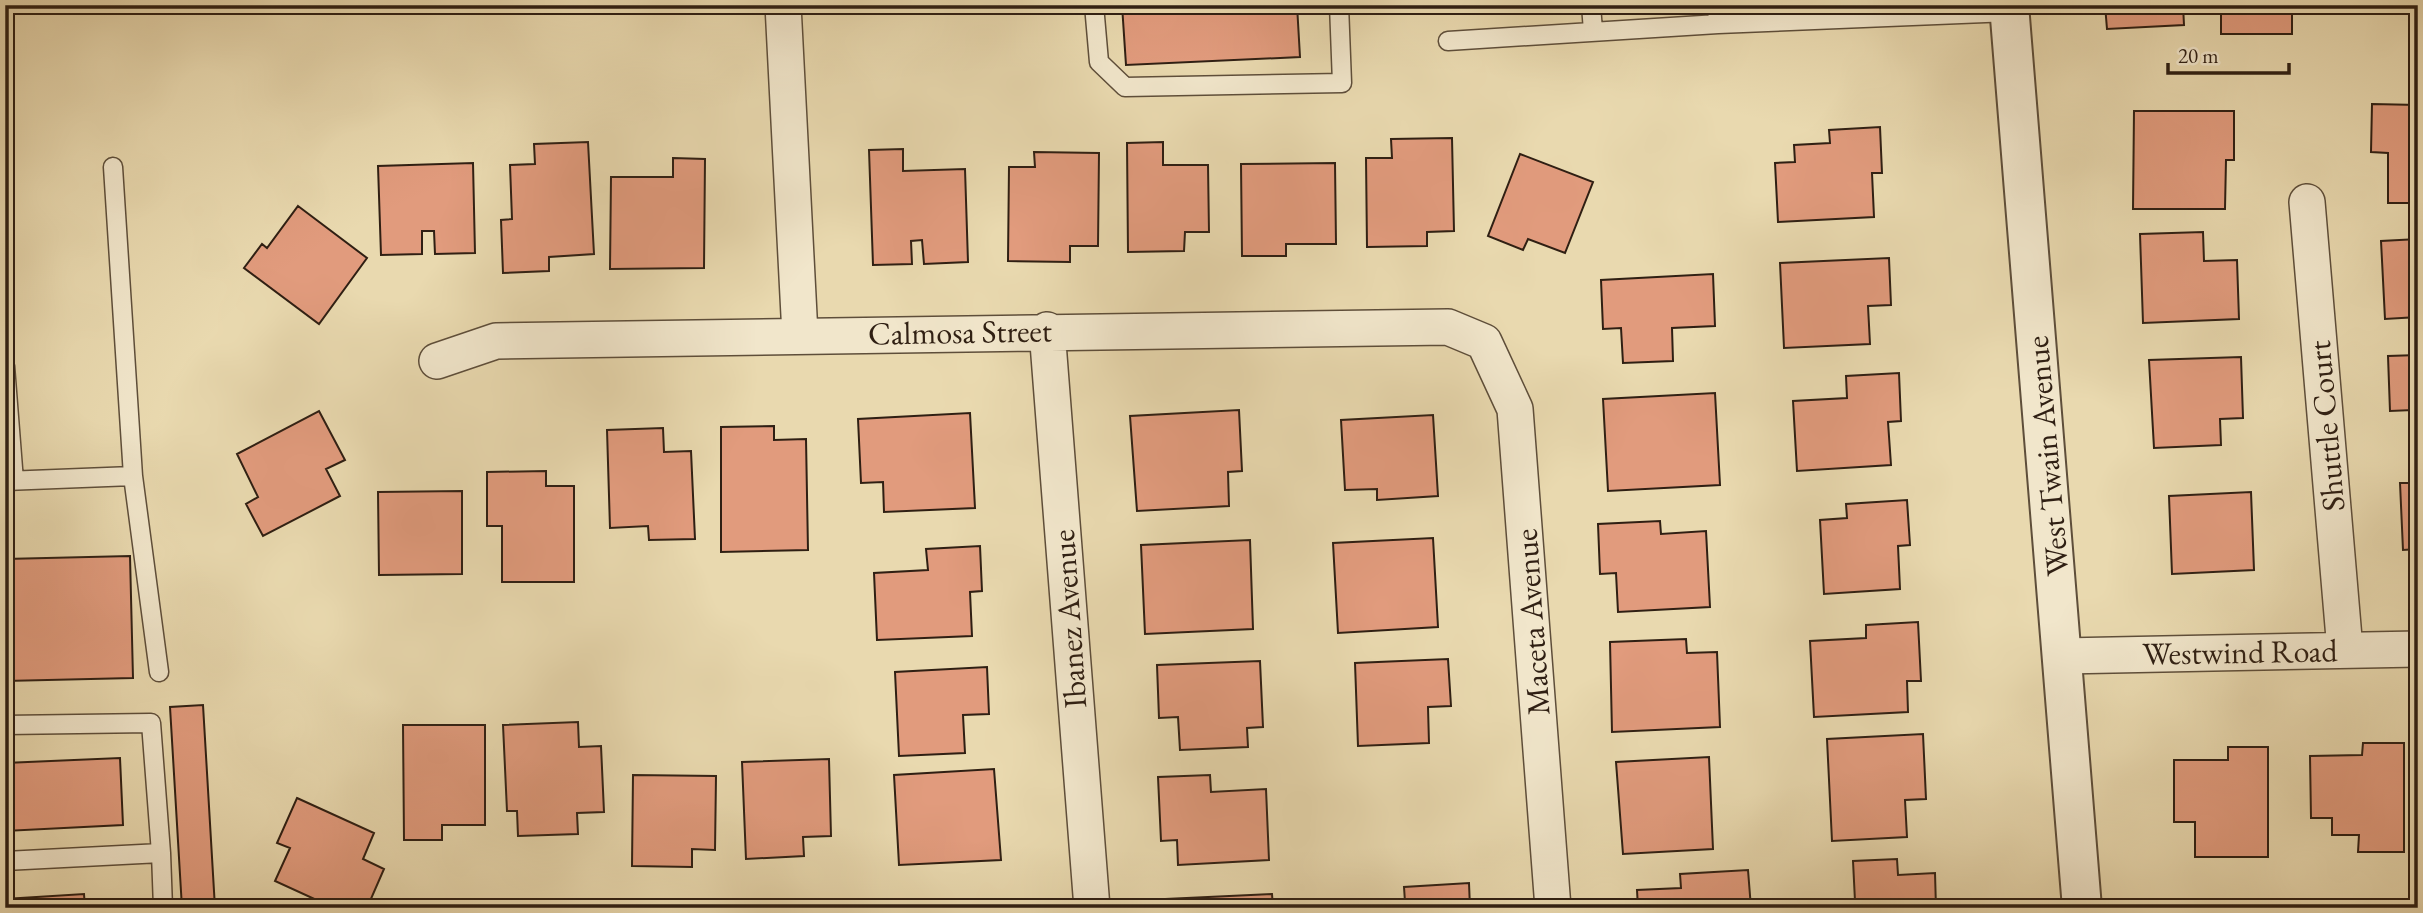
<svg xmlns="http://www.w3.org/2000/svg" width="2423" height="913" font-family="'EB Garamond',serif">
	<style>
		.building { fill: #e19b7d; stroke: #2f1f13; stroke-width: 2 }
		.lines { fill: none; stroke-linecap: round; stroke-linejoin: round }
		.service-casing { stroke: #5e4e3a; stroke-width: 21 }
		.minor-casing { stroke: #5e4e3a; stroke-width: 38 }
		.tertiary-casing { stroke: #5e4e3a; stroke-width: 42 }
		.service { stroke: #f1e6cb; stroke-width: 18 }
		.minor { stroke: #f1e6cb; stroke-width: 35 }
		.tertiary { stroke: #f1e6cb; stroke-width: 38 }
		.labels { text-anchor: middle; stroke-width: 5; stroke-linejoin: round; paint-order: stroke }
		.street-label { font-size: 32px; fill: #2f1f13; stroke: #f1e6cb }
	</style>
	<rect width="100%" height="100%" fill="#e9d9af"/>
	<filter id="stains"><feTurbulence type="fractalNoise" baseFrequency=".00286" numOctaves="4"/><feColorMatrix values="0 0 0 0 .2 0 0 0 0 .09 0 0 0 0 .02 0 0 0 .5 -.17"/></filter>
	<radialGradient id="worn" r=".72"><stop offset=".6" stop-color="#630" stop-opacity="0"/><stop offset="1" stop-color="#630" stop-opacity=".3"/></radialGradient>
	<path class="building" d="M1122 5H1297L1300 57 1126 65Z
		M2105 5H2183L2184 25 2107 29Z
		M2221 5H2315V12H2292V34H2221Z
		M2333 5H2418V14H2333Z
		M2372 104 2418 105V203H2388V153L2371 152Z
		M2134 111H2234V160H2226L2225 209H2133Z
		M1880 127 1882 173H1872L1874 217 1778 222 1775 163 1795 162 1794 145 1830 143 1829 130Z
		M1452 138 1454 231 1427 232V246L1367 247 1366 158H1392L1391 139Z
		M588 142 594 254 549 257V271L503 273 501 220 512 219 510 165 535 164 534 144Z
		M1163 142V165H1208L1209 232H1185L1184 251 1128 252 1127 143Z
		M903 149V171L965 169 968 262 924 264 922 240 911 241 912 264 873 265 869 150Z
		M1034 152 1099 153 1098 246H1070V262L1008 261 1009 167H1035Z
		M1520 154 1593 182 1565 253 1528 239 1523 250 1488 236Z
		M673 158 705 159 704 268 610 269 611 177H673Z
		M473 163 475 253 435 254 434 231H422V254L381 255 378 166Z
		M1335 163 1336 244H1286V256H1242L1241 164Z
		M298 206 367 258 319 324 244 268 262 244 267 248Z
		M2203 232 2204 261 2237 260 2239 319 2143 323 2140 234Z
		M2418 239V317L2385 319 2381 241Z
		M1889 258 1891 305 1868 306 1870 344 1784 348 1780 263Z
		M1713 274 1715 326 1672 328 1673 361 1623 363 1621 328 1603 329 1601 280Z
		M2418 355V446H2415L2413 410 2390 411 2388 356Z
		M2241 357 2243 418 2220 419 2221 445 2154 448 2149 360Z
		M1899 373 1901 421 1888 422 1891 465 1797 471 1793 401 1847 398 1846 376Z
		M1715 393 1720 485 1608 491 1603 399Z
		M1239 410 1242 471 1228 472 1229 506 1137 511 1130 416Z
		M319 411 345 460 326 469 340 496 263 536 246 504 258 497 237 454Z
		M970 413 975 508 884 512 883 482 861 483 858 419Z
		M1433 415 1438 496 1377 500V489L1345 490 1341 420Z
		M774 426V440L806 439 808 550 721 552V427Z
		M663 428 664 452 691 451 695 539 649 540 648 526 610 528 607 430Z
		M546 471V486H574V582H502V526H487V472Z
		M2400 483H2418V549L2403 550Z
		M462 491V574L379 575 378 492Z
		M2251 492 2254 570 2172 574 2169 496Z
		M1907 500 1910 545 1898 546 1900 589 1824 594 1820 520 1847 518 1846 504Z
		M1660 521 1661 534 1706 531 1710 607 1618 612 1616 573 1600 574 1598 524Z
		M1433 538 1438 627 1338 633 1333 543Z
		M1250 540 1253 629 1145 634 1141 545Z
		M980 546 982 591 970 592 972 636 877 640 874 573 928 570 926 549Z
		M130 556 133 678 5 681V559Z
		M1918 622 1921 681H1907L1908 712 1814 717 1810 641 1866 638V625Z
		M1686 639 1687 653 1717 652 1720 727 1612 732 1610 642Z
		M1448 659 1451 706 1428 707 1429 743 1358 746 1355 663Z
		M1260 661 1263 727 1247 728 1248 747 1180 750 1178 717 1159 718 1157 665Z
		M987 667 989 714 963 715 965 753 899 756 895 672Z
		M203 705 215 908H182L170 707Z
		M578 722 579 747 601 746 604 812 577 813 578 834 518 836 517 811H507L503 725Z
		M403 725H485V825H442V840H404Z
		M1923 734 1926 799 1905 800 1907 837 1832 841 1827 739Z
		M2363 743H2404V852H2358L2359 835H2332V818H2311L2310 756 2362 755Z
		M2228 747H2268V857H2195V822H2174V760H2228Z
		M1709 757 1713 849 1623 854 1616 762Z
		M120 758 123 825 5 831V763Z
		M829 759 831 836 803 837 804 856 746 859 742 762Z
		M994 769 1001 860 899 865 894 775Z
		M633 775 716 776 715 850 692 849V867L632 866Z
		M1210 775 1211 792 1266 789 1269 860 1178 865 1177 840 1161 841 1158 777Z
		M297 798 374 833 363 859 384 869 367 908H334L275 881 290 848 277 843Z
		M1897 859 1898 875 1935 873 1936 908H1831L1830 903 1855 901 1853 861Z
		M1748 870 1751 908H1638L1637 890 1681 888 1680 874Z
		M1469 883 1470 908H1378V903L1405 902 1404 887Z
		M84 894 85 908H5V899Z
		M1272 894 1273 908H1166V899Z"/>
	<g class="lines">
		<defs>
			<path id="service" d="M1094 5 1099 62 1125 87 1342 83 1339 5
				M1591 5 1593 31
				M1717 5 1718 24
				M1448 41 1718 24 2010 12
				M5 366 14 481
				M133 476 159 672
				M5 481 133 476 113 167
				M5 725 151 723 161 853
				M5 861 161 853 163 908"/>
			<path id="minor" d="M783 5 800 335
				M2307 202 2345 650
				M1047 330 1092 908
				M437 361 496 341 1448 327 1484 342 1515 409 1553 908
				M2063 656 2418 649"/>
			<path id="tertiary" d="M2009 5 2082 908"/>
		</defs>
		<use href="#service" class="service-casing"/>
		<use href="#minor" class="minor-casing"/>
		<use href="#tertiary" class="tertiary-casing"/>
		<use href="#service" class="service"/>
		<use href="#minor" class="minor"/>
		<use href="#tertiary" class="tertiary"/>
	</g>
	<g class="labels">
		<g class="street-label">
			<text transform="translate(960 332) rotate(-1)" y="11">Calmosa Street</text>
			<text transform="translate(2326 426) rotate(-95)" y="11">Shuttle Court</text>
			<text transform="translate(2047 456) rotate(-95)" y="11">West Twain Avenue</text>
			<text transform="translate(1069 619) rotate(-94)" y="11">Ibanez Avenue</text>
			<text transform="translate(1532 622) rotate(-94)" y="11">Maceta Avenue</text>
			<text transform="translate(2240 652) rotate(-1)" y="11">Westwind Road</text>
		</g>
	</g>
	<rect width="2423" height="913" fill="none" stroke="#e9d9af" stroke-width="28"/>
	<rect x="7" y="7" width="2409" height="899" fill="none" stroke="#2f1f13" stroke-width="3.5"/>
	<rect x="14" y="14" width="2395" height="885" fill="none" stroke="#2f1f13" stroke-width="2"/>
	<path d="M2168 63v10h121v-10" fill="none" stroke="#2f1f13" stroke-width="3.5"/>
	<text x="2178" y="63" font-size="21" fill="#2f1f13" stroke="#f1e6cb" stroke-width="5" paint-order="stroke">20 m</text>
	<rect width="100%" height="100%" filter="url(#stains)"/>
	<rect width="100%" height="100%" fill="url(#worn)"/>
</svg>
